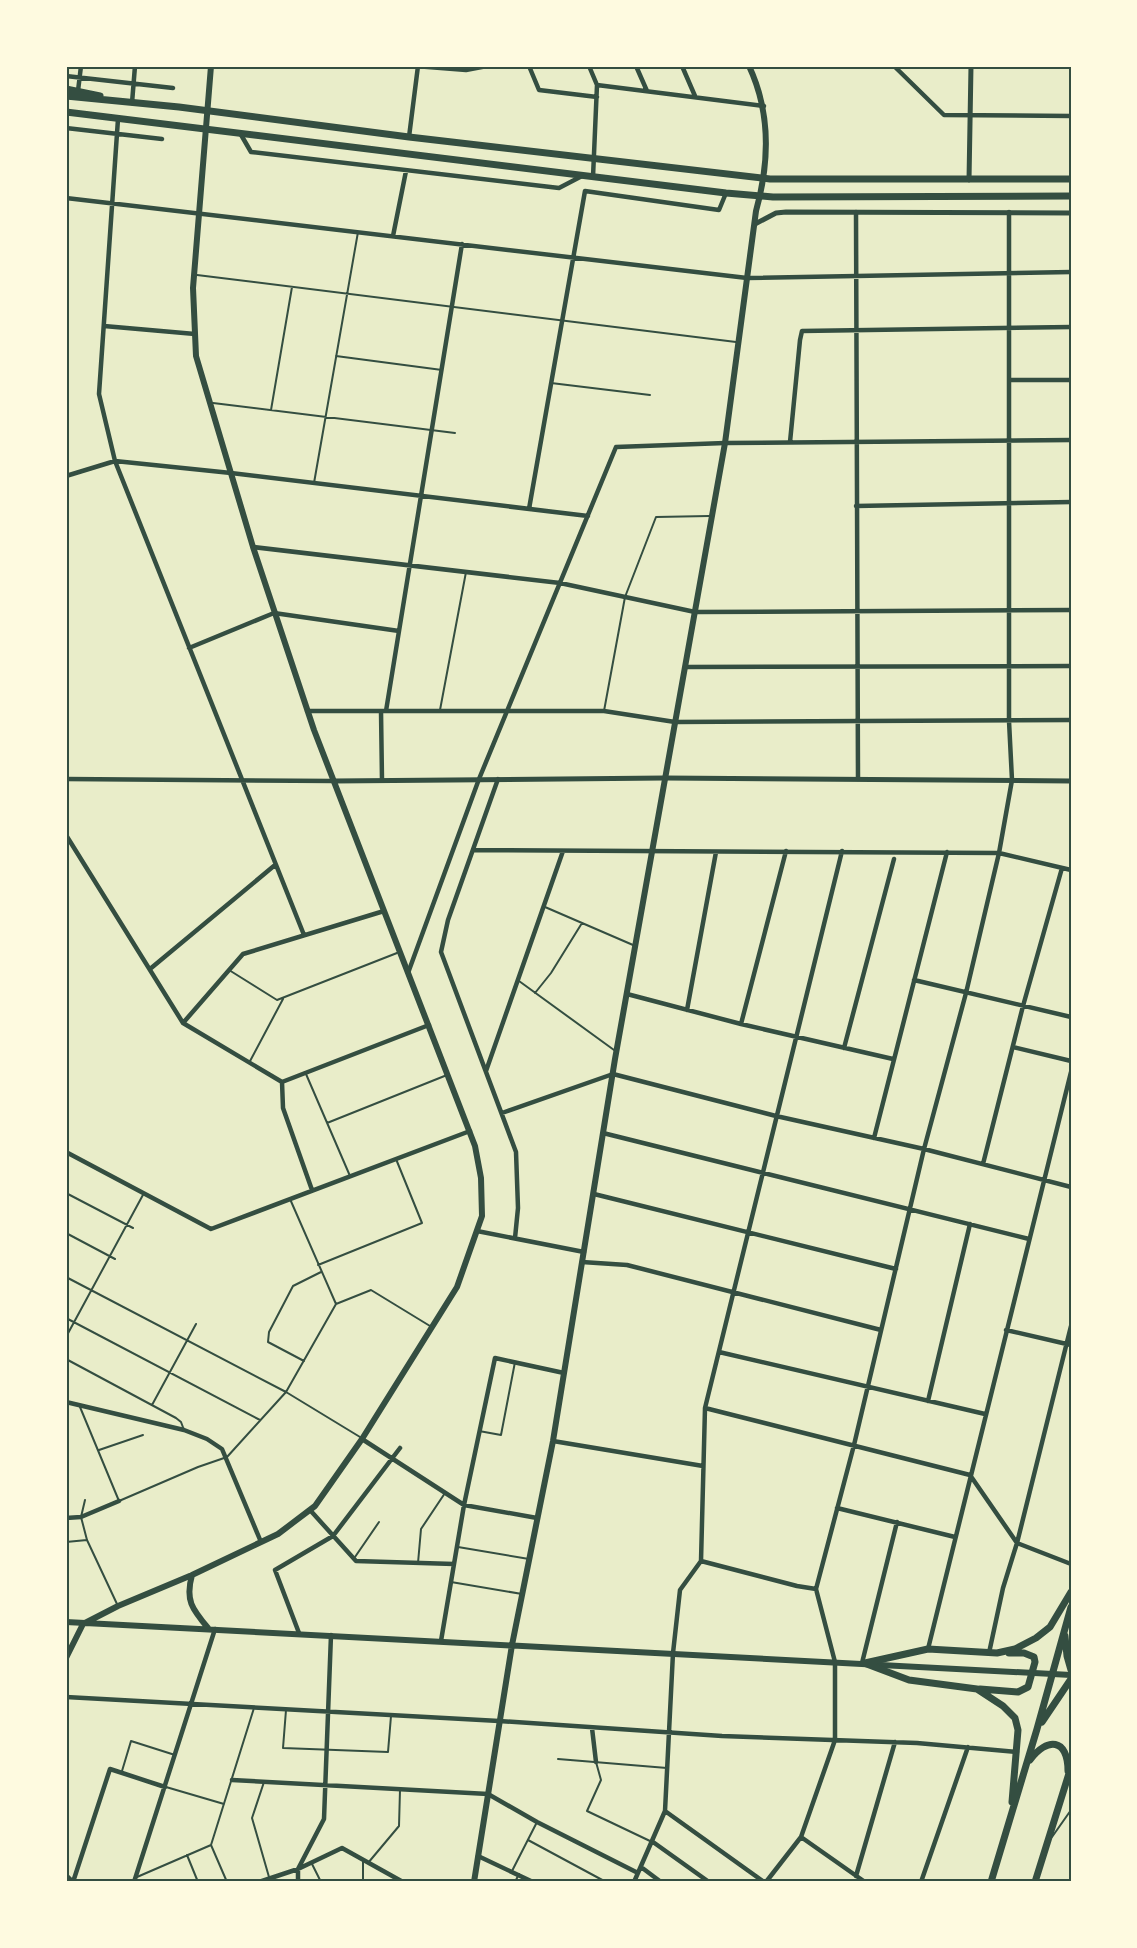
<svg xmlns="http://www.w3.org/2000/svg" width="1137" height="1948" font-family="'PT Sans',sans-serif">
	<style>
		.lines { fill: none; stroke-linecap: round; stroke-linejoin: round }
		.service { stroke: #344e41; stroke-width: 2 }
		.minor { stroke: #344e41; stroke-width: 4.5 }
		.tertiary { stroke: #344e41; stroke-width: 5 }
		.secondary { stroke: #344e41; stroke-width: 6 }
		.primary { stroke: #344e41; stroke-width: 7 }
		.neatline { fill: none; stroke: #344e41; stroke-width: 2 }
	</style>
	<rect width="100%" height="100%" fill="#e9edc9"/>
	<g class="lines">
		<path class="service" d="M197 275 736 342
			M336 356 442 370
			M551 383 650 395
			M213 403 455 433
			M271 410 292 287
			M314 483 358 232
			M440 710 466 572
			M604 711 625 597 656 517 709 516
			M545 907 633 945
			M229 970 277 1000 397 953
			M519 981 614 1050
			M535 993 551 973 582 923
			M249 1063 283 999
			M306 1074 350 1176
			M327 1123 447 1075
			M66 1193 133 1228
			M290 1199 336 1304
			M66 1233 115 1259
			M318 1265 422 1223 396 1159
			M66 1277 286 1392 360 1437
			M66 1318 260 1420
			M66 1337 144 1193
			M66 1359 176 1418 181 1422 184 1430
			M304 1361 268 1342 269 1332 293 1286 321 1272
			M152 1405 196 1324
			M80 1407 119 1501 198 1467 227 1457 286 1392 336 1304 371 1290 430 1326
			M479 1431 501 1435 515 1362
			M99 1450 143 1435
			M85 1500 81 1517 87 1540 117 1604
			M66 1542 87 1540
			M458 1547 529 1559
			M355 1557 379 1522
			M418 1563 421 1529 445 1493
			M451 1582 522 1594
			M286 1710 283 1748 388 1752 391 1716
			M558 1759 667 1768
			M596 1762 601 1780 587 1811 650 1841
			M122 1771 131 1741 175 1755
			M264 1782 252 1818 269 1877
			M166 1787 224 1804
			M1052 1837 1071 1810
			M528 1840 606 1882
			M187 1855 198 1882
			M363 1861V1882
			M368 1863 399 1826 400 1790
			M312 1864 321 1882
			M512 1871 537 1822
			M137 1877 211 1845
			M227 1882 211 1845 254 1708
			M515 1882 519 1874"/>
		<path class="minor" d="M415 66 466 70 487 66
			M529 66 539 90 597 97
			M589 66 597 85 593 177
			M636 66 647 91
			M682 66 695 96
			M894 66 944 115 1071 116
			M66 76 173 88
			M597 85 764 106
			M78 91 81 66
			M132 103 135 66
			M118 119 99 394 115 461 304 935
			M66 128 162 139
			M240 133 251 152 559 188 582 176
			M409 137 418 66
			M66 198 747 278 1071 272
			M856 212 858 779
			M393 236 406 171
			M104 326 195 334
			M1010 380H1071
			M790 442 800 340 802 331 1071 327
			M66 476 115 461 231 473 588 516
			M856 506 1071 502
			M529 509 585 191 719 210 726 193
			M253 547 560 583 695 612 1071 610
			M189 648 274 613 399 631
			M685 667 1071 666
			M307 711H604L675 722 1071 720
			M381 711 382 780
			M386 711 462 244
			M66 779 334 781
			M498 779 448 920 441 952 516 1152 518 1208 515 1238
			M66 835 183 1023 282 1082
			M474 850 999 853 1071 870
			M150 969 275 865
			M408 973 479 779 616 447 725 443 1071 440
			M914 980 1071 1017
			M627 994 741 1024 893 1059
			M687 1010 716 852
			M183 1023 243 954 384 911
			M741 1024 786 851
			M1013 1047 1071 1061
			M844 1048 894 859
			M486 1071 563 851
			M282 1082 429 1025
			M282 1082 283 1108 312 1190
			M502 1113 613 1074 776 1116 924 1149 1071 1187
			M603 1133 1029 1239
			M874 1138 947 852
			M66 1152 211 1229 470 1131
			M983 1164 1023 1006 1062 868
			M594 1194 896 1269
			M477 1231 584 1252
			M582 1262 627 1265 881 1330
			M1006 1330 1071 1345
			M719 1352 985 1414
			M928 1401 970 1224
			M66 1402 184 1430 207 1439 222 1449 261 1542
			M705 1408 970 1475 1017 1543 1071 1564
			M362 1439 464 1505 537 1518
			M553 1441 703 1466
			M837 1508 955 1537
			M310 1510 356 1561 454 1564
			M66 1518 81 1517 119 1501
			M701 1561 797 1586 816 1589
			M299 1633 275 1570 333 1536 400 1448
			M441 1641 464 1505 495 1358 564 1373
			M928 1649 1071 1072
			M989 1653 1003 1588 1017 1543 1071 1326
			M862 1663 897 1522
			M66 1697 499 1721 722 1736 917 1743 1017 1752
			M592 1728 596 1762
			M232 1780 488 1794 537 1822 638 1873
			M665 1811 764 1882
			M801 1837 865 1882
			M653 1842 709 1882
			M478 1856 533 1882
			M641 1867 661 1882
			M66 1875 73 1882
			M856 1876 895 1742
			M73 1882 110 1769 165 1787
			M134 1882 215 1629
			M259 1882 298 1869 342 1848 403 1882
			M298 1882V1869L324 1819 331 1635
			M634 1882 665 1811 673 1653 680 1590 701 1561 705 1408 842 851
			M766 1882 801 1837 835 1740V1662L816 1589 854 1445 924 1149 966 993 999 853 1012 780 1009 721V212
			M921 1882 968 1747"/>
		<path class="tertiary" d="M969 180 971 66
			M755 224 776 213 786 212 1071 213
			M334 781 665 778 1071 781"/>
		<path class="secondary" d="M192 1575C185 1600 192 1609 208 1628
			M66 1622 1071 1675
			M66 1658 83 1624 118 1606 192 1575 278 1534 315 1506 362 1439 457 1287 482 1216 481 1178 475 1146 314 730 253 547 196 356 193 288 211 66
			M474 1882 512 1645 553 1441 615 1059 725 443 756 211C770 161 771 113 749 66"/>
		<path class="primary" d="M66 89 100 96
			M66 96 179 107 409 137 770 179H1071
			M66 112 726 193 773 197 1071 196
			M1065 1636 1067 1656 1071 1670
			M864 1663 909 1680 977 1689 1003 1706 1015 1718 1018 1730 1012 1802
			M865 1663 928 1649 997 1653 1015 1649 1036 1638 1050 1627 1071 1592
			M980 1689 1018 1692 1028 1687 1035 1662 1034 1657 1024 1653H1009
			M1042 1722 1071 1679
			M1030 1760C1047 1737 1068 1738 1068 1771
			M991 1882 1037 1729 1071 1607
			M1035 1882 1071 1767"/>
	</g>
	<rect width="1137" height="1948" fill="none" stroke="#fefae0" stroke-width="135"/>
	<rect x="68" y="68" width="1002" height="1812" class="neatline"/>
</svg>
